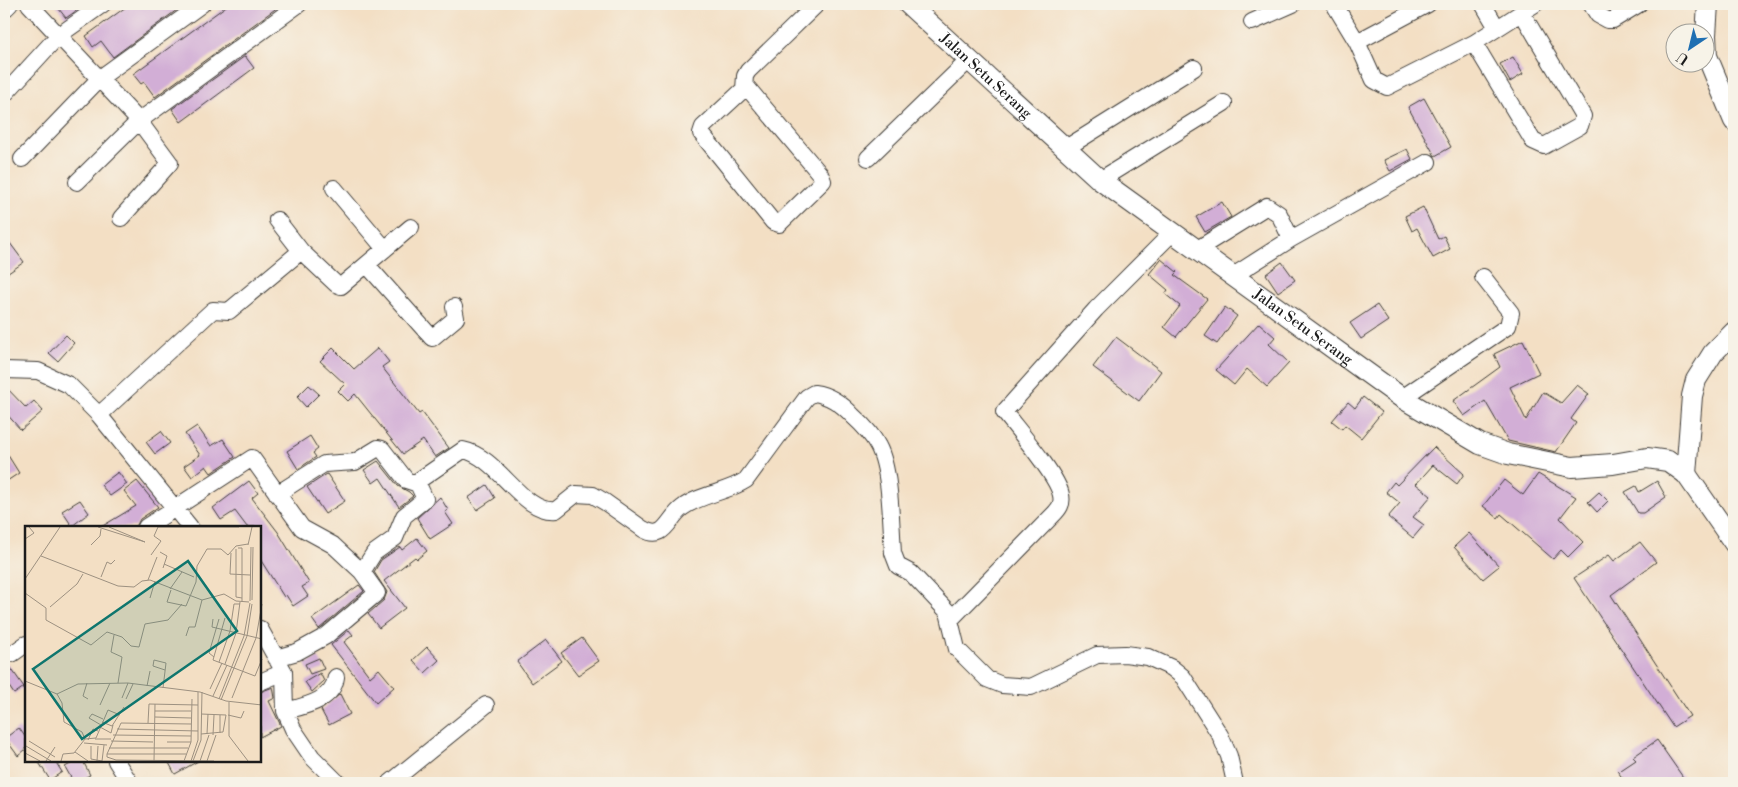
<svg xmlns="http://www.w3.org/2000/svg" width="1738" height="787" font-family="'Libre Bodoni',serif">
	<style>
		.building { fill: #d2aed6 }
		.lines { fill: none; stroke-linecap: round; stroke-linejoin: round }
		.minor-casing { stroke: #3c3935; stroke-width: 18 }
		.tertiary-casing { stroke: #3c3935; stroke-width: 22 }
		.minor { stroke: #fff; stroke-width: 16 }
		.tertiary { stroke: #fff; stroke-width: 20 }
		.labels { text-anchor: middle; stroke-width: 4; stroke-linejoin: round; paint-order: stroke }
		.street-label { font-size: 15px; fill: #1c1c1c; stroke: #f7f3e8 }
		.inset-road { fill: none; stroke: #9d9181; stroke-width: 1 }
		.view { fill: #0f766e; fill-opacity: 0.15; stroke: #0f766e; stroke-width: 2.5 }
		.inset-edge { fill: none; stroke: #1c1c1c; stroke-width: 2.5 }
	</style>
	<rect width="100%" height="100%" fill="#f7f3e8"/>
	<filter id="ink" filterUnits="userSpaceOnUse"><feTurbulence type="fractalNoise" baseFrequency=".02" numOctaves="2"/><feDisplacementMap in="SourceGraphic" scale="10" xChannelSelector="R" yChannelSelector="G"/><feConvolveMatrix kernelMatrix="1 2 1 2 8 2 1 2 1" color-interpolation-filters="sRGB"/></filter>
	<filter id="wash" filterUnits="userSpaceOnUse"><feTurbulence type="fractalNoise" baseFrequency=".0096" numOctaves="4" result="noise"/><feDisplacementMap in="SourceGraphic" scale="20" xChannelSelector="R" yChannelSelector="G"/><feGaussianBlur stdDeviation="1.12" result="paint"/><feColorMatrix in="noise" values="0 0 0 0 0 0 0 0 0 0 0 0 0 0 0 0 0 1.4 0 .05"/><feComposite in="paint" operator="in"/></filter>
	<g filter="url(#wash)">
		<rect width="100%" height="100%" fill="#f3dfc4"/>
		<g id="blocks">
			<path class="building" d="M55 4H86L66 18Z
				M130 4H185L113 57 101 41 93 47 86 36Z
				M229 4H282L155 97 144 82 141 84 133 74Z
				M245 56 254 68 181 122 172 109Z
				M1513 57 1523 74 1510 82 1500 64Z
				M1424 98 1451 147 1435 156 1408 107Z
				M1407 149 1412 159 1390 171 1384 160Z
				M1222 202 1231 217 1205 232 1196 217Z
				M1423 207 1438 239 1444 236 1450 249 1433 258 1417 228 1412 231 1405 216Z
				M4 235 24 262 4 276Z
				M1161 259 1177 272 1174 275 1207 299 1176 337 1164 327 1180 306 1165 294 1168 290 1149 274Z
				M1282 262 1295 280 1278 292 1266 274Z
				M1377 305 1388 321 1361 339 1350 323Z
				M1225 307 1237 316 1217 344 1205 336Z
				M1259 323 1275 337 1269 344 1289 363 1267 387 1247 369 1234 385 1216 370Z
				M66 335 74 343 58 361 49 353Z
				M1116 337 1161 371 1139 401 1093 367Z
				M1523 340 1539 373 1510 387 1526 420 1543 392 1561 403 1577 385 1589 394 1571 419 1576 423 1556 452 1508 441 1485 401 1464 416 1453 401 1500 367 1494 354Z
				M333 348 354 369 378 348 389 362 382 367 419 414 422 412 449 448 435 457 423 440 403 454 355 394 348 401 338 391 345 384 320 361Z
				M4 385 26 408 34 401 43 411 21 430 4 411Z
				M309 385 319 394 306 407 297 397Z
				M1363 397 1382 412 1361 438 1345 425 1342 429 1332 421 1348 402 1355 408Z
				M197 426 211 446 223 439 235 457 211 473 206 466 192 477 184 466 200 455 185 434Z
				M161 431 170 443 155 454 146 442Z
				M310 436 318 449 313 453 316 457 298 469 287 451Z
				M1434 447 1464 474 1457 484 1433 465 1416 484 1431 496 1413 517 1424 525 1413 538 1388 517 1400 503 1386 492 1394 482 1397 485Z
				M4 449 19 473 4 483Z
				M378 461 398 486 409 492 413 496 399 507 380 478 373 483 364 470Z
				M118 472 127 484 110 496 101 485Z
				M327 474 345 501 325 514 307 487Z
				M1538 474 1576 497 1560 518 1583 542 1568 557 1561 550 1553 559 1501 514 1498 518 1483 506 1504 480 1523 495Z
				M137 481 158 507 140 519 136 527H101L136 506 124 491Z
				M249 481 258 493 252 498 278 532 309 583 302 587 308 596 293 606 286 595 284 597 260 559V527H247L235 511 221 520 213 508Z
				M1657 481 1666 497 1643 513H1638L1625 492 1636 486 1639 492Z
				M487 485 495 498 477 510 468 498Z
				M1599 492 1608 501 1597 512 1588 502Z
				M440 497 448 510 445 512 453 524 430 539 417 518Z
				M80 500 89 513 72 526 62 511Z
				M1469 533 1499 566 1483 579 1454 547Z
				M417 538 427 551 417 559 415 557 384 581 405 608 379 628 368 614 384 600 387 592 374 572 381 560 400 547 402 550Z
				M1640 542 1656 562 1611 595 1690 716 1673 727 1574 578 1609 555 1614 561Z
				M359 585 364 591 319 629 312 619Z
				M349 630 353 635 344 642 370 677 379 669 394 687 376 703 331 645Z
				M582 638 599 661 578 675 561 653Z
				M546 640 562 661 532 683 517 662Z
				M427 647 439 660 425 673 413 660Z
				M319 658 324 669 310 674 305 664Z
				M4 664H8L24 687 14 694 4 679Z
				M320 673 324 681 312 692 305 682Z
				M273 687 275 698 269 701 281 726 260 737V692Z
				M340 694 350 714 329 725 321 710Z
				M19 728 26 738V749L18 756 5 738Z
				M1657 740 1687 783H1626L1618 772 1636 760 1633 757Z
				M38 761H55L62 772 50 780Z
				M76 761H83L90 775 74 783 65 767Z
				M168 761H198L175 774Z"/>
		</g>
	</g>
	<g filter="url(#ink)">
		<use href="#blocks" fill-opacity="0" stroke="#3c3935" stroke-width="1"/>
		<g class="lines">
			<defs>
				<path id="minor" d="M29 4 139 121 170 163 121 218
					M1334 4 1357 42 1374 80 1387 87 1474 43 1535 4
					M1483 4 1497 28
					M1591 4 1598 15 1607 20H1613L1639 4
					M4 10 10 4
					M1252 22 1293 4
					M1357 42 1428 4
					M1474 43 1533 141 1544 146 1580 126 1583 116 1522 13
					M746 86 820 174 823 181 779 224 773 222 701 133 703 127 744 89 745 76 748 71 817 4
					M4 95 58 36 103 4
					M1066 148 1194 68
					M868 158 969 60
					M22 159 100 78 202 4
					M1100 180 1224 103
					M77 182 139 121 299 4
					M334 188 385 249
					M277 220 301 251
					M1196 250 1267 206 1279 214 1291 239
					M367 265 432 338 456 318 454 307
					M1233 276 1291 239 1428 162
					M4 370 38 371 69 385 99 415 190 527
					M1402 398 1508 326 1511 313 1483 277
					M99 415 213 310 229 311 301 251 336 284 341 286 411 227
					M277 494 324 464 355 462 378 448 382 449 406 480 415 483 463 450C499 457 522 514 556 510L576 494 593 495 605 502 643 529C665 542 668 518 682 508 700 494 726 493 746 480L807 397 814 393C829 395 843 405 853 416 863 425 872 434 878 446 891 470 891 524 893 553L898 566 911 573 948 612 957 649 987 679 1002 685 1031 687 1097 655 1125 654 1148 657 1172 668 1183 677 1220 735 1229 756 1235 783
					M146 527 252 458 302 528 333 545 362 572 377 593 326 636 297 652 276 658
					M362 572 374 553 395 538 404 516 425 499 417 482
					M951 619 1053 515C1059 509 1063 504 1061 495 1058 476 1017 429 1004 412L1096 309 1173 232
					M260 629 284 672 285 711 293 729 312 757 338 783
					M4 654H12L26 644
					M260 682 284 672
					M285 711C304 706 333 701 336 677
					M116 761 130 783
					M390 783 486 705"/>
				<g id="tertiary">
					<path id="s1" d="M908 4 1100 180 1402 398 1480 444 1508 454 1572 467 1613 464 1647 458 1668 461 1686 474 1734 543"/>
					<path d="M1706 35 1707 56 1734 121"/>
					<path d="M1706 35 1708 4"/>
					<path d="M1686 474 1692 396 1696 380 1713 353 1734 332"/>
				</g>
			</defs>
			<use href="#minor" class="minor-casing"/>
			<use href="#tertiary" class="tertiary-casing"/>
			<use href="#minor" class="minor"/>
			<use href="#tertiary" class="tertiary"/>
		</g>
	</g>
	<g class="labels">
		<g class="street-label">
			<text dy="5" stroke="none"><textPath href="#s1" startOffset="106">Jalan Setu Serang</textPath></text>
			<text dy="5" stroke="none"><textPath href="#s1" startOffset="511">Jalan Setu Serang</textPath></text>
		</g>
	</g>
	<g transform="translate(25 526)">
		<rect width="236" height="236" fill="#f3dfc4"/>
		<path class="inset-road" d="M73 1 120 16 84 1M133 1H214M0 13 9 7 4 1M66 19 75 10 76 3M223 19 227 1M213 22H217V76M211 23V71L217 72M135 26 142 30 138 42M206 27 205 48 225 49M126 29 136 15 129 10 133 1M16 30 93 60 109 61 117 55 125 54 177 74 199 68 211 75 224 76M139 38 169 51M76 51 82 36 86 38 90 34M0 53 35 1M123 54 132 31M145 63 157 46M146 64 142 76 161 80 171 56 172 40 182 23H196L203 29 211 20 223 18M0 67 21 82V94L66 119 82 106 97 111 106 120 114 121 120 98 143 94 157 78M125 72 130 55M227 74 228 21M225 75 226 21M25 81 52 58 58 48M200 92 188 134 230 150 237 133M188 93 187 101 237 113M89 109 86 126 97 131 93 157M161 110 164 101H170L177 74M189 131 184 127 194 93M194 136 205 105 209 78H215M200 138 211 107 215 76M0 155 32 168 53 158 103 157 175 166 201 175 237 179M62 157 58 170 63 173M122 160 125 145M138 162 141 137 129 134 128 140 140 144M185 163 197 137M32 168 37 177 39 196 57 206 60 213 49 227 38 228 36 235M188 170 202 139M97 172 103 157M207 172 231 112 237 78M101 173 108 158M194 173 219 110 225 77M196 174 222 110 227 78M204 176V210L223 235M75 179 85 157M130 185H166M203 189 216 192 219 185M130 191 166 192M77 196 87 200 99 181M123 197 124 178 173 179M76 199 64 192 67 188 78 193M75 201 86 207 88 199M92 203 173 205M195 207V189M176 208 198 206 201 189 176 188M182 208 183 188M88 209 166 210M188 209 189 189M60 213 71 212 83 184 95 189M70 213H86M63 214 68 203 73 205M4 215 30 231M86 215 128 216M142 216H166M59 217 82 219M1 220 26 235M66 220V233L77 235 79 219M84 222H163M50 226 63 235M0 227 15 235M82 228V231L91 234 189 235M82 228 96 197 166 198M82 228H161M21 235 30 221M72 235 73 220M129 235 130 178M159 235 166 216 167 173M166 235 173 214V166M168 235 176 214 177 166M175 235 184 209M182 235 191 209"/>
		<path class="view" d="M163 35 212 105 57 213 8 143Z"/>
		<rect width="236" height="236" class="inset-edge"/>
	</g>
	<rect width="1738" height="787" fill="none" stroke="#f7f3e8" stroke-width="20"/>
	<g transform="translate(1690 48) rotate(215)"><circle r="24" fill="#f7f3e8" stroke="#9f9d96"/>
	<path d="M0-4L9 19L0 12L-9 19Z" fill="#1f6fb2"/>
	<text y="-8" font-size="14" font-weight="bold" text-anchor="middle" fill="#1c1c1c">U</text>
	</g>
</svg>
